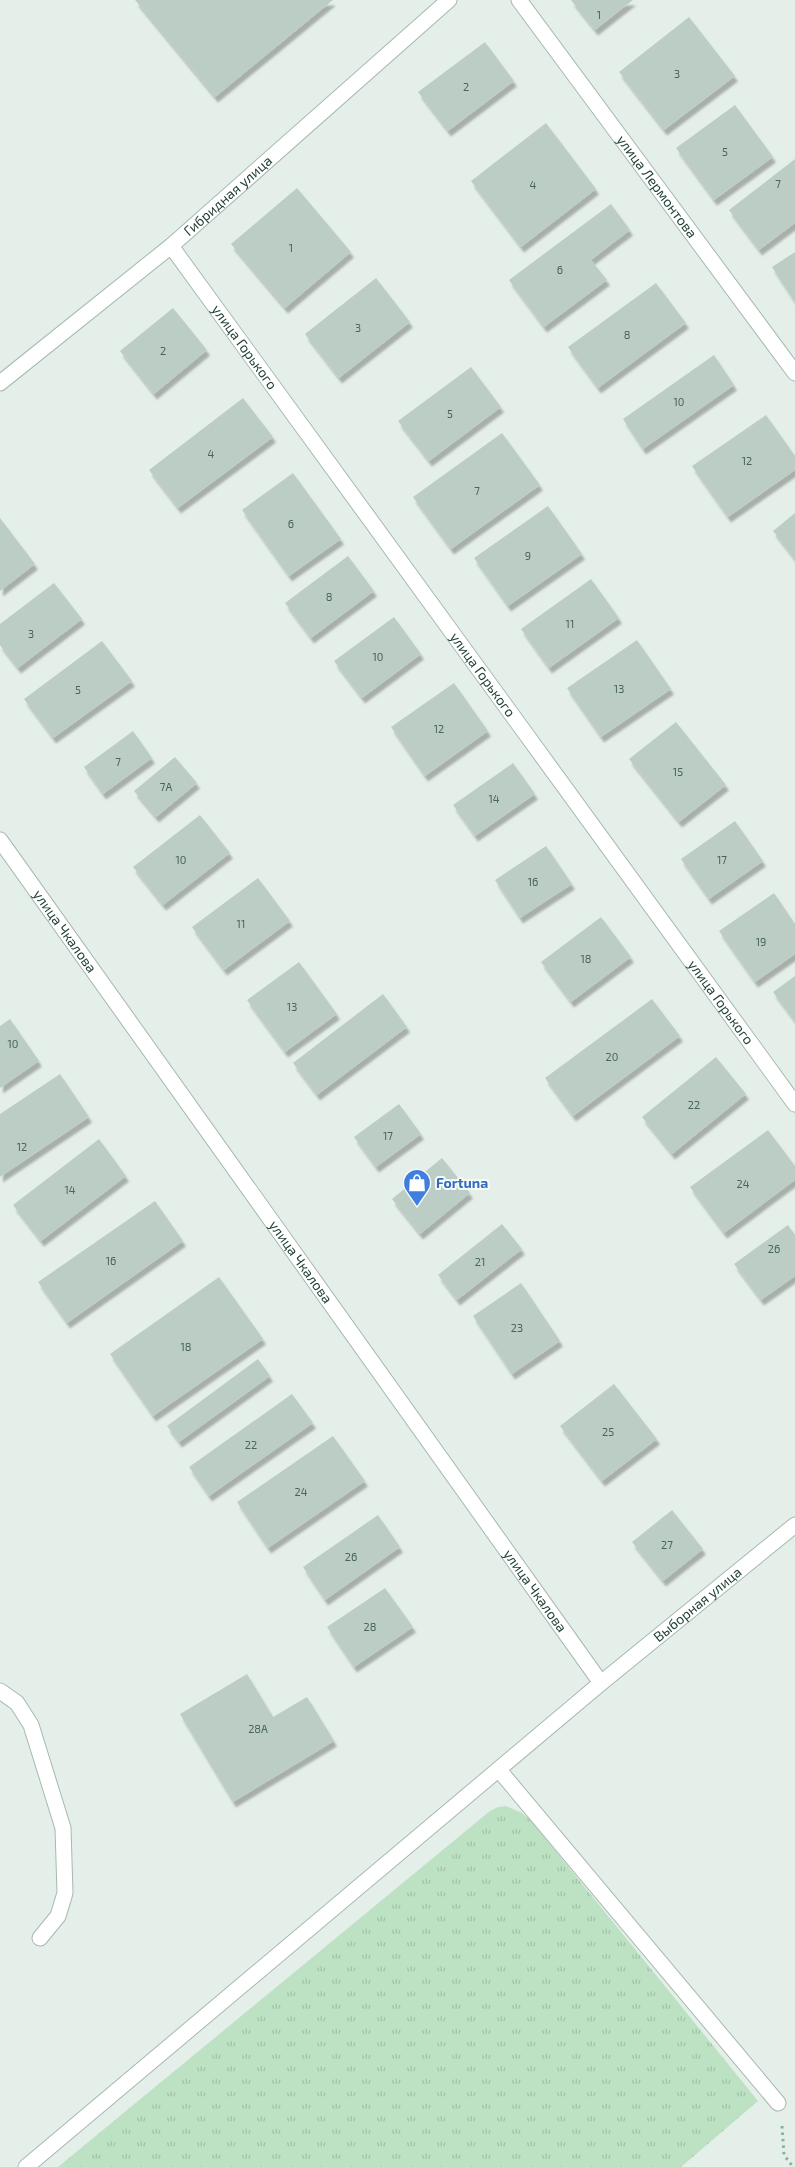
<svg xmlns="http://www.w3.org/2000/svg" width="795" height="2167" font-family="'Exo 2',sans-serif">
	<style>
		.grass { fill: url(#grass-tufts) }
		.building { fill: #bccdc5; filter: url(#shadow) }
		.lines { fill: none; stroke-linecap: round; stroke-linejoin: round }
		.service-casing { stroke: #a7b8b0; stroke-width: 17 }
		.minor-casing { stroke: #a7b8b0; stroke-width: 17 }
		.path { stroke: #83b4a0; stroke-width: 3; stroke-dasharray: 2.5 4; stroke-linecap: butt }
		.service { stroke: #fff; stroke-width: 15 }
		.minor { stroke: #fff; stroke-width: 15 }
		.labels { text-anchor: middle; stroke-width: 4; stroke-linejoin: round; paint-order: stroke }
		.number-label { font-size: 11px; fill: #48655a }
		.street-label { font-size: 14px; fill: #224237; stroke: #f6fbf8 }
		.shop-label { font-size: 14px; font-weight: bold; fill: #366cbe; stroke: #f6fbf8; text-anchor: start }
	</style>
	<defs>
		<pattern id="grass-tufts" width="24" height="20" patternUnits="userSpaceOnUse" patternTransform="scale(1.25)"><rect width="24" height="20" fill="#bce1c3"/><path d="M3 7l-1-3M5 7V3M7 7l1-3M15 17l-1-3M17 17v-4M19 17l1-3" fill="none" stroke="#a1c2a8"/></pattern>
		<filter id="shadow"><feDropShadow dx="3" dy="5.5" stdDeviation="1" flood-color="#0004"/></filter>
	</defs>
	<rect width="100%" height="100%" fill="#e5efe9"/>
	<path class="grass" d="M506 1806 522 1813 532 1822 758 2101 681 2167H58L490 1811 498 1807Z"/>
	<path class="building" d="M135 0H333L215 97Z
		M571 0H633L595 30Z
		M689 17 735 76 664 130 619 72Z
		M485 42 514 81 448 131 418 92Z
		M735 105 773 157 714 200 676 148Z
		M546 123 596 189 521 247 471 181Z
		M795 159V223L759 250 729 210Z
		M297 188 351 252 285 308 231 244Z
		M611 204 630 230 591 260 607 280 544 327 509 280Z
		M795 252V302L772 267Z
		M376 278 410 322 339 378 305 334Z
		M656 283 686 323 598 388 568 347Z
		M173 308 207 350 154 394 120 351Z
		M714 355 734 385 643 449 623 419Z
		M471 367 501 407 429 461 398 421Z
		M243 398 273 437 178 508 149 470Z
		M766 415 795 456V470L728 517 692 466Z
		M502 433 540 485 451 549 413 497Z
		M293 473 341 539 289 576 242 510Z
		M548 506 582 554 508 606 474 558Z
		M795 513V559L773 531Z
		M0 518 35 564 0 591Z
		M348 556 374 591 311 638 285 603Z
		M591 579 619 618 549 668 521 629Z
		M54 583 82 619 18 668 0 645V624Z
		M394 617 421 654 362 698 334 661Z
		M637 640 671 689 601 737 567 688Z
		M102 641 132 681 53 738 24 699Z
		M454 683 488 731 425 776 391 727Z
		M676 722 726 785 679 822 629 759Z
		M133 731 152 758 103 794 84 767Z
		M175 757 197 783 156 817 134 791Z
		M513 763 535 794 475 836 453 805Z
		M200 815 230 853 163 905 133 867Z
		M735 821 763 861 709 899 681 859Z
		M546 846 572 884 520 918 495 880Z
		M258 878 290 921 224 970 192 927Z
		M774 893 795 924V954L755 982 719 931Z
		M601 917 631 957 571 1002 541 962Z
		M299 962 337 1014 285 1052 247 1000Z
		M795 976V1021L773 992Z
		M383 994 407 1027 317 1095 293 1063Z
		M652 999 680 1036 573 1116 545 1078Z
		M10 1019 39 1061 0 1088V1026Z
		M716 1057 746 1094 672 1154 642 1117Z
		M60 1074 89 1117 0 1177V1114Z
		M399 1104 421 1134 376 1167 354 1137Z
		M768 1130 795 1166V1180L724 1233 690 1187Z
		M99 1139 126 1176 41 1241 13 1205Z
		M442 1158 470 1193 420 1234 392 1199Z
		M155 1201 183 1241 67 1323 38 1282Z
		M502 1224 522 1249 457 1300 438 1275Z
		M788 1225 795 1235V1276L761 1300 734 1264Z
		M219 1277 263 1339 153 1416 110 1354Z
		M521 1283 560 1341 512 1374 473 1316Z
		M258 1359 270 1376 179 1442 167 1426Z
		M614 1384 657 1439 602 1481 560 1426Z
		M292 1394 313 1423 209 1496 189 1467Z
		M333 1436 365 1481 268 1548 237 1502Z
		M672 1510 703 1549 663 1581 632 1542Z
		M378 1515 400 1547 325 1600 303 1567Z
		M385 1588 413 1627 354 1667 327 1627Z
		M247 1674 273 1717 307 1697 334 1741 233 1802 180 1714Z"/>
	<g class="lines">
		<defs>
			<path id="service" d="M0 1691 17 1703 31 1725 63 1828 65 1893 58 1916 40 1938"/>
			<g id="minor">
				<path id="s1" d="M519 0 795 373"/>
				<path id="s2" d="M171 246 795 1104"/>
				<path id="s3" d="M0 383 171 246 449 0"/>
				<path id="s4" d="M0 840 601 1683"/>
				<path d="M499 1770 778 2103"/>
				<path id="s5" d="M26 2167 601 1683 795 1525"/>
			</g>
		</defs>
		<use href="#service" class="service-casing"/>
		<use href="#minor" class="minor-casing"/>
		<path class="path" d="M782 2126 784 2155 793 2167"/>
		<use href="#service" class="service"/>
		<use href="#minor" class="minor"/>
	</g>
	<defs>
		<symbol id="shop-pin" viewBox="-11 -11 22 30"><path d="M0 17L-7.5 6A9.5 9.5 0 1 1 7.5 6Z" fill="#3f7fe0" stroke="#f6fbf8"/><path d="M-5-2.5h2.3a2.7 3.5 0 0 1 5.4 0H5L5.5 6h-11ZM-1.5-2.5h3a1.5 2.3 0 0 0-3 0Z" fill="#fff"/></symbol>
	</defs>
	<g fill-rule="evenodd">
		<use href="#shop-pin" x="401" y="1167" width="32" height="43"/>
	</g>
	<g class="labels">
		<g class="number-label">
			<text x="599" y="19">1</text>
			<text x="677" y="78">3</text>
			<text x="466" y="91">2</text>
			<text x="725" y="156">5</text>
			<text x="778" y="188">7</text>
			<text x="533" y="189">4</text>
			<text x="291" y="252">1</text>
			<text x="560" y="274">6</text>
			<text x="358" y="332">3</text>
			<text x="627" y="339">8</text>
			<text x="163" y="355">2</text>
			<text x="679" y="406">10</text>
			<text x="450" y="418">5</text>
			<text x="211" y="458">4</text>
			<text x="747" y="465">12</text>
			<text x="477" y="495">7</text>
			<text x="291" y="528">6</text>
			<text x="528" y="560">9</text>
			<text x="329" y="601">8</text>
			<text x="570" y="628">11</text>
			<text x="31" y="638">3</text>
			<text x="378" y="661">10</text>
			<text x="619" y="693">13</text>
			<text x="78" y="694">5</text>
			<text x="439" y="733">12</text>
			<text x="118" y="766">7</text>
			<text x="678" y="776">15</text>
			<text x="166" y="791">7А</text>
			<text x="494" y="803">14</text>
			<text x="181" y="864">10</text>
			<text x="722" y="864">17</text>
			<text x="533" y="886">16</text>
			<text x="241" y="928">11</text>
			<text x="761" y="946">19</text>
			<text x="586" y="963">18</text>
			<text x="292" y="1011">13</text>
			<text x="13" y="1048">10</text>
			<text x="612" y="1061">20</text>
			<text x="694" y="1109">22</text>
			<text x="388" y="1140">17</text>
			<text x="22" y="1151">12</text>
			<text x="743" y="1188">24</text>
			<text x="70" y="1194">14</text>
			<text x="774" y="1253">26</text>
			<text x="111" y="1265">16</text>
			<text x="480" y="1266">21</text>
			<text x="517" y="1332">23</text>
			<text x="186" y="1351">18</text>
			<text x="608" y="1436">25</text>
			<text x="251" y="1449">22</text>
			<text x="301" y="1496">24</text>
			<text x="667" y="1549">27</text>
			<text x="351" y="1561">26</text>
			<text x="370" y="1631">28</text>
			<text x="258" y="1733">28А</text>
		</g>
		<g class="street-label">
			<text dy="5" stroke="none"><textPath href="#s1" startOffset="232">улица Лермонтова</textPath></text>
			<text dy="5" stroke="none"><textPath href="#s3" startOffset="295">Гибридная улица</textPath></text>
			<text dy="5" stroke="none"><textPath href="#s2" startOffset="125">улица Горького</textPath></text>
			<text dy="5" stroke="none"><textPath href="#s2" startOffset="530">улица Горького</textPath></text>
			<text dy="5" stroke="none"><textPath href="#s4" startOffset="112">улица Чкалова</textPath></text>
			<text dy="5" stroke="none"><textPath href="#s2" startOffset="935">улица Горького</textPath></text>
			<text dy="5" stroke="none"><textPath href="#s4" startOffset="518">улица Чкалова</textPath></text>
			<text dy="5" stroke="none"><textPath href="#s4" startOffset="922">улица Чкалова</textPath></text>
			<text dy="5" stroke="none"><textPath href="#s5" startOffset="876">Выборная улица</textPath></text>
		</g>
		<g class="shop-label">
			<text x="436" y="1188">Fortuna</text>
		</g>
	</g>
</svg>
